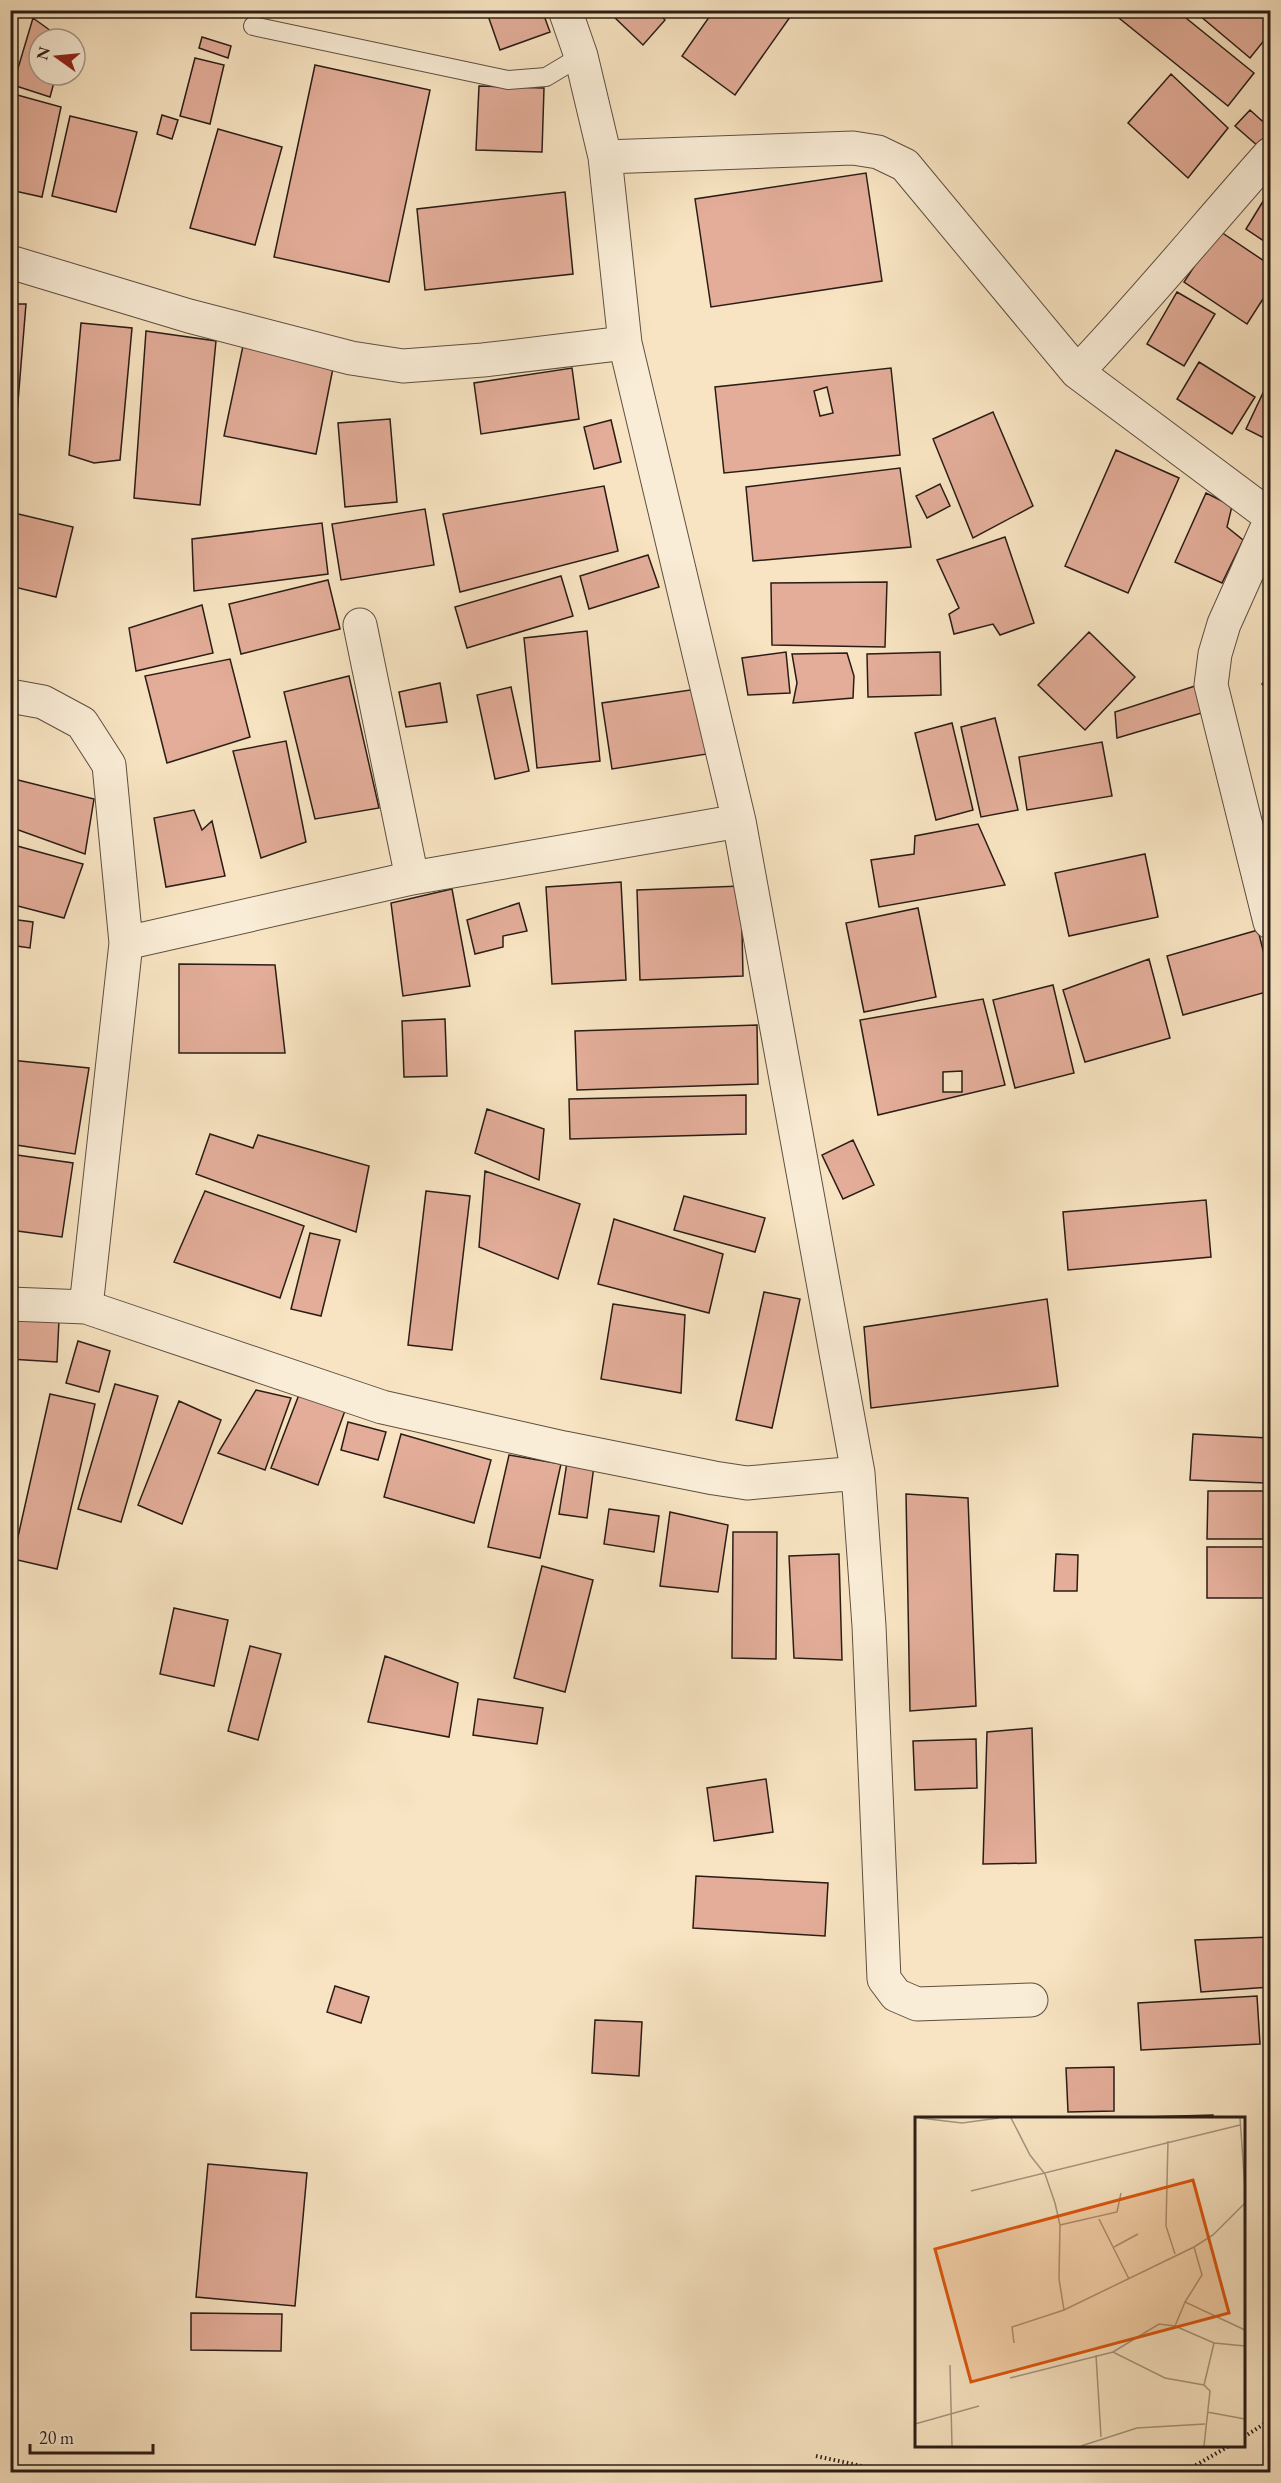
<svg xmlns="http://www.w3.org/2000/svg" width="1281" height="2483" font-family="'EB Garamond',serif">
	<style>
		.building { fill: #e3ad99; stroke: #2a1d16; stroke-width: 1.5; fill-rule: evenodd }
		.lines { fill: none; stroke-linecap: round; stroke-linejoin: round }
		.lane-casing { stroke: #5e4f41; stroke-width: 20 }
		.street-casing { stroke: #5e4f41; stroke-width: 35 }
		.path { stroke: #2a1d16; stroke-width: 4; stroke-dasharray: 1.5 3; stroke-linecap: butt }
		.lane { stroke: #faedd7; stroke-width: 18 }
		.street { stroke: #faedd7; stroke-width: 33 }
		.inset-road { fill: none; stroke: #a6947d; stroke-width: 1.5 }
		.view { fill: #de560c; fill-opacity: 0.15; stroke: #de560c; stroke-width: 3 }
		.inset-edge { fill: none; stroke: #2a1d16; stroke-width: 3 }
	</style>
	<rect width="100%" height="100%" fill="#f8e4c2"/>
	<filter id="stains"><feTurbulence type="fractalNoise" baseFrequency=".00333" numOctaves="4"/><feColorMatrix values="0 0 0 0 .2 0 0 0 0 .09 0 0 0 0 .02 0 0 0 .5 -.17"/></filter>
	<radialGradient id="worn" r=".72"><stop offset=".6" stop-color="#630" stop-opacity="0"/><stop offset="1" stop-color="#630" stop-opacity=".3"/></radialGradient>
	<path class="building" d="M486 10H542L550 32 500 50Z
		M610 10H656L665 20 643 45 609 12Z
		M667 10H679L674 17Z
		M714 10H795L735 95 682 56Z
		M1109 10H1176L1254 73 1228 106Z
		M1193 10H1266L1270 14V33L1250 58Z
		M33 18 62 39H39V75H56L50 97 13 85Z
		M202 37 231 46 228 58 199 48Z
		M195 58 224 65 210 124 180 116Z
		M315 65 430 90 389 282 274 257Z
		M1171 74 1228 128 1188 178 1128 123Z
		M479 86 544 88 542 152 476 150Z
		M10 93 61 107 42 197 10 190Z
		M1250 110 1270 128V133L1259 147 1235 126Z
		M162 115 178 120 172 139 157 134Z
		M70 116 137 132 116 212 52 196Z
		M218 129 282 147 255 245 190 228Z
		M866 173 882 281 711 307 695 199Z
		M1270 190V245L1246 229Z
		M565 192 573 274 425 290 417 209Z
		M1218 230 1270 265V288L1247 324 1184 282Z
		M1177 292 1215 314 1184 366 1147 344Z
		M10 304H26L11 487H10Z
		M81 323 132 328 120 460 94 463 69 455Z
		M146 331 216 341 200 505 134 498Z
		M244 341 335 358 316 454 224 436Z
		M1199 362 1255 397 1232 434 1177 399Z
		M572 368 579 419 481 434 474 383Z
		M891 368 900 455 724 473 715 387ZM827 387 833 413 820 416 814 391Z
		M1270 378V441L1246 429Z
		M993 412 1033 506 973 538 933 439Z
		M390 419 397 502 345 507 338 423Z
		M611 420 621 462 594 469 584 427Z
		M1116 450 1179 478 1128 593 1065 566Z
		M900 468 911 547 753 561 746 487Z
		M940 484 950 506 927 518 916 496Z
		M604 486 618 551 460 592 443 514Z
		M1206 493 1232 506 1227 527 1243 540 1222 583 1175 562Z
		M425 509 434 565 341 580 332 524Z
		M10 512 73 527 56 597 10 586Z
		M322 523 328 574 194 591 192 539Z
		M1005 537 1034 623 1000 635 993 624 954 634 949 614 959 608 937 560Z
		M648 555 659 587 589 609 580 576Z
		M561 576 573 616 467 648 455 607Z
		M328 580 340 629 241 654 229 604Z
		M887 582 885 647 772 645 771 583Z
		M202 605 213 653 136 671 129 628Z
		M587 631 600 761 537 768 524 638Z
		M1089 632 1135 677 1085 730 1038 685Z
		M786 652 790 693 748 695 742 658Z
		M940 652 941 695 868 697 867 654Z
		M847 653 854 676 853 698 793 703 797 683 792 654Z
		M230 659 250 737 167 763 145 676Z
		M349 676 379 808 315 819 284 692Z
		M1270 676V693L1262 684Z
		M440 683 447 722 406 727 399 692Z
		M1198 685 1205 712 1117 738 1115 712Z
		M511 687 529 771 495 779 477 695Z
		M697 689 707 754 612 769 602 703Z
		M995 718 1018 810 981 817 961 727Z
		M952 723 973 810 936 820 915 733Z
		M286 741 306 842 261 858 233 751Z
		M1102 742 1112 796 1027 810 1019 757Z
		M10 778 94 799 85 854 10 827Z
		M194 810 202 830 212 821 225 876 166 887 154 818Z
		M978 824 1005 885 879 907 871 860 914 854 915 836Z
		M10 844 83 864 64 918 10 904Z
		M1145 854 1158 917 1069 936 1055 873Z
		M621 882 626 980 552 984 546 887Z
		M741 886 743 976 640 980 637 890Z
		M452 889 470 986 403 996 391 903Z
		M519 903 527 931 503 936V947L475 954 467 920Z
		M918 908 936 997 864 1012 846 923Z
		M10 919 33 922 30 948 10 945Z
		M1258 930 1270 978V991L1183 1015 1167 956Z
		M1149 959 1170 1038 1085 1062 1063 990Z
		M179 964 275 965 285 1053H179Z
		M1053 985 1074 1073 1015 1088 993 1000Z
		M983 999 1005 1085 878 1115 860 1020ZM962 1071V1092H943V1072Z
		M445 1019 447 1076 404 1077 402 1021Z
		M757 1025 758 1084 577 1090 575 1031Z
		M10 1060 89 1068 75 1154 10 1144V1115L14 1094H10Z
		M746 1095V1134L570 1139 569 1099Z
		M487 1109 544 1129 539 1180 475 1153Z
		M210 1134 253 1148 258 1135 369 1166 356 1232 196 1174Z
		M853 1140 874 1185 843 1199 822 1155Z
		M10 1154 73 1163 62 1237 10 1230Z
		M485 1171 580 1204 558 1279 479 1247Z
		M205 1191 304 1226 280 1298 174 1262Z
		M426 1191 470 1196 452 1350 408 1345Z
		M684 1196 765 1218 755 1252 674 1230Z
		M1206 1200 1211 1257 1068 1270 1063 1212Z
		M614 1219 723 1254 709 1313 598 1284Z
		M310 1233 340 1240 321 1316 291 1309Z
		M764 1292 800 1299 772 1428 736 1420Z
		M1047 1299 1058 1386 871 1408 864 1327Z
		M613 1304 685 1315 681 1393 601 1379Z
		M10 1318 59 1320 57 1362 10 1359Z
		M78 1341 110 1351 99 1392 66 1383Z
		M10 1367 15 1368 10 1393Z
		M115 1384 158 1396 121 1522 78 1509Z
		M256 1390 291 1398 265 1470 218 1453Z
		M300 1392 346 1408 318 1485 271 1468Z
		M50 1394 95 1404 57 1569 13 1559Z
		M179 1401 221 1420 182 1524 138 1505Z
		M348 1422 386 1432 378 1460 341 1450Z
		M401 1434 491 1460 474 1523 384 1497Z
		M1193 1434 1268 1438 1266 1483 1190 1480Z
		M509 1455 561 1464 540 1558 488 1547Z
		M567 1462 594 1466 587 1518 559 1514Z
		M1208 1491H1264L1263 1539H1207Z
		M906 1494 968 1498 976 1706 910 1711Z
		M609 1509 659 1516 654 1552 604 1544Z
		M670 1512 728 1525 718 1592 660 1586Z
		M733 1532H777L776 1659 732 1658Z
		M1207 1547H1265L1264 1598H1207Z
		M839 1554 842 1660 794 1658 789 1556Z
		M1056 1554 1078 1555 1077 1591H1054Z
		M542 1566 593 1580 565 1692 514 1678Z
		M174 1608 228 1620 214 1686 160 1674Z
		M250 1646 281 1654 258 1740 228 1731Z
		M385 1656 458 1683 449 1737 368 1722Z
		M478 1699 543 1708 537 1744 473 1735Z
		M1032 1728 1036 1863 983 1864 987 1732Z
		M976 1739 977 1788 915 1790 913 1741Z
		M766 1779 773 1832 714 1841 707 1788Z
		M696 1876 828 1883 825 1936 693 1928Z
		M1270 1937V1987L1201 1992 1195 1940Z
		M335 1986 369 1997 361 2023 327 2012Z
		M1257 1996 1260 2044 1141 2050 1138 2003Z
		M595 2020 642 2022 639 2076 592 2073Z
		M1114 2067V2111L1068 2112 1066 2068Z
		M1213 2115V2118H1108Z
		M208 2164 307 2173 295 2306 196 2297Z
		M191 2313 282 2314 281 2351 191 2350Z"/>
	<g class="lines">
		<defs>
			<path id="lane" d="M253 26 508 80 546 77 581 56"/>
			<path id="street" d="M565 10 581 56 605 157 625 343 739 821 858 1473 869 1626 884 1979 896 1995 917 2004 1031 2000
				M605 157 853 148 878 152 905 165 1077 372C1144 302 1205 227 1270 154
				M10 262 189 316 351 358 403 366 483 360 625 343
				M1077 372 1270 516
				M1270 521 1224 624 1215 654 1211 685 1270 922
				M360 625 412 878
				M10 696 43 702 82 723 109 765 126 943 86 1307
				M126 943 412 878 739 821
				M10 1304 86 1307 382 1407 564 1448 714 1478 747 1483 858 1473"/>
		</defs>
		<use href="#lane" class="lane-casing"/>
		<use href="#street" class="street-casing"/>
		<path class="path" d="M1244 2437 1270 2420
			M816 2456 889 2472
			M1184 2472 1229 2446"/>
		<use href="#lane" class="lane"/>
		<use href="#street" class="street"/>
	</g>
	<g transform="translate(915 2117)">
		<rect width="330" height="330" fill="#f8e4c2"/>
		<path class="inset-road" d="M5 1 47 6 84 1M96 1 115 38 130 57 140 86 145 108 144 162 149 193M325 1 330 72M253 24 251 109 260 137M56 74 325 8M184 102 214 162M145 108 202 95 206 76M199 130 223 117M279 130 287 158 270 185 330 213M260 209 270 185M99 226 97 210 149 193 279 130 298 118 330 86M198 235 244 207 260 209 299 226 330 229M181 238 186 320M35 248 37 329M95 261 198 235 250 261 289 268M292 295 330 302M0 307 64 289M166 329 222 311 290 307M289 329 295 274 289 268 299 226"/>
		<path class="view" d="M278 63 314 196 56 265 20 132Z"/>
		<rect width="330" height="330" class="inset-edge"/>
	</g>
	<rect width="1281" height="2483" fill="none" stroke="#f8e4c2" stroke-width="36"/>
	<rect x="12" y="12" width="1257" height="2459" fill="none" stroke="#2a1d16" stroke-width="3"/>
	<rect x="18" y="18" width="1245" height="2447" fill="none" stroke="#2a1d16" stroke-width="1.5"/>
	<g transform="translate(57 57) rotate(285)"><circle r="28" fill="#faedd7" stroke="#a79a8a" stroke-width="1.5"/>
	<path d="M0-4.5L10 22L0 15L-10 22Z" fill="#8f2418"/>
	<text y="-9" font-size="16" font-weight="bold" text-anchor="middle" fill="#2a1d16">N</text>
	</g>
	<path d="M30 2444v9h123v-9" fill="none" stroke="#2a1d16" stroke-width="3"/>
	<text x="39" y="2444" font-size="18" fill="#2a1d16" stroke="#faedd7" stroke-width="4.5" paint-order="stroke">20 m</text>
	<rect width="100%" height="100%" filter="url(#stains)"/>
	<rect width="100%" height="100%" fill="url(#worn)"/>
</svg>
